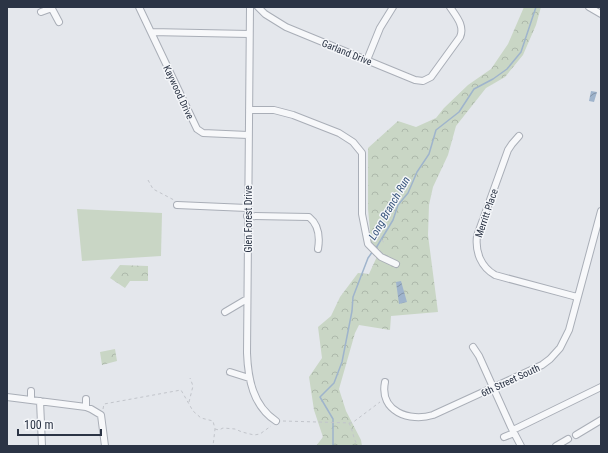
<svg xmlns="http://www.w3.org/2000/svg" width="608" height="453" font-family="'Roboto Condensed',sans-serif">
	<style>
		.grass { fill: #c9d6c5 }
		.forest { fill: url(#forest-crowns) }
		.water { fill: url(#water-waves) }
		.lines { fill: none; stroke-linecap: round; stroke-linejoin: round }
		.stream { stroke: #9fb4cc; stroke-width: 1.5 }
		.minor-casing { stroke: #a9aeb7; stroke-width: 8 }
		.path { stroke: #c2c5cb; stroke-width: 1; stroke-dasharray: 3 3; stroke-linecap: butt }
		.minor { stroke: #f7f8fa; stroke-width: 6 }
		.labels { text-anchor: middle; stroke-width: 3; stroke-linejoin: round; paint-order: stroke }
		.street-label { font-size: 10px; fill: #2b3445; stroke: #f4f6f9 }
		.water-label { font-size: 11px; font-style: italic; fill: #34527a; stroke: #f4f6f9 }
	</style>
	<defs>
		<pattern id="forest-crowns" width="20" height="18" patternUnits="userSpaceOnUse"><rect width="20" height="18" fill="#c9d6c5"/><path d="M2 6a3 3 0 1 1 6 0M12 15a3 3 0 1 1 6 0" fill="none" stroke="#adb8ab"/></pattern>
		<pattern id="water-waves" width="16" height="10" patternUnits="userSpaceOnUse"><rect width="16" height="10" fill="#9fb4cc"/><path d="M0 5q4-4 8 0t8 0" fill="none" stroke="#8293a7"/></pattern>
	</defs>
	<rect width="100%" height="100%" fill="#e4e7ec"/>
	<path class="grass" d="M77 209 162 213 161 256 82 261Z"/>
	<path class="forest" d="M524 7H541L536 25 523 55 505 77 486 88 456 126 448 155 433 187 429 205 428 235 438 312 391 316 390 330 359 325 355 333 339 389 346 411 361 440 362 446H316L323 437 314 410 309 377 322 358 318 327 331 316 340 297 358 273 369 274 380 250 371 242 368 209V148L398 121 416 127 436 118 444 108 468 85 491 69 508 44Z
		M120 265 148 266V281H130L125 288 110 278Z
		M115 349 117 361 102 365 100 352Z"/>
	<path class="water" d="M591 91 597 92 594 102 589 101Z
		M401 281 407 302 399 304 396 282Z"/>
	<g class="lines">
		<path class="stream" d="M376 248 393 220 398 205 408 193 417 172 429 154 436 130 459 112 474 89 493 79 507 69 521 52 536 7
			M333 446V419L320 397 334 383 342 362 352 311 353 297 368 258 373 251"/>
		<defs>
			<path id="minor" d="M51 7 59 22
				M139 7 197 129 203 133 248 135
				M250 7 247 353C248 379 253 406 276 421
				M258 7 265 14 286 27 415 80 423 81 431 77 460 37C465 26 456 16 450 7
				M589 7 601 14
				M41 12 52 8
				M151 32 249 34
				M367 60 380 28 393 7
				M249 110H274L293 115 339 133 353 142 362 153V214L368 244 381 257 396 264
				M519 136 512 144 508 150 477 236C475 252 481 267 495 275L577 297
				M177 205 247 208
				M247 216 309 217C319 225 320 237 318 249
				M225 312 247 299
				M473 347 479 356 511 427 521 446
				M230 372 249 378
				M385 382C379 412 410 422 433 415L542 365 550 359 560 348 569 330 601 211
				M7 397 86 407 91 409 101 415 105 446
				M31 400V391
				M40 401 42 446
				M86 407V399
				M513 430 601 387
				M576 435 601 420
				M504 437 514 433
				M556 446 568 439"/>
		</defs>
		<use href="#minor" class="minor-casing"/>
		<path class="path" d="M148 180 153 189 174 200
			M377 236 386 244
			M189 402 193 386 190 378
			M103 409 104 404 181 390 193 411 201 418 213 421 215 429 213 446
			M283 421 352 423 380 402
			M349 423C353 430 353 439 358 446
			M215 429 219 430 223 428 235 429 242 432 254 435 260 434 271 426"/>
		<use href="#minor" class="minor"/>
	</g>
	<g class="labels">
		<g class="street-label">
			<text transform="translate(347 52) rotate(22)" y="4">Garland Drive</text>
			<text transform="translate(179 92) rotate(65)" y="4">Kaywood Drive</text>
			<text transform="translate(486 213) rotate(-71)" y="4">Merritt Place</text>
			<text transform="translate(248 219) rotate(-90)" y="4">Glen Forest Drive</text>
			<text transform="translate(510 380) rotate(-25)" y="4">6th Street South</text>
		</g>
		<g class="water-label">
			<text transform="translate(389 208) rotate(-60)" y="4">Long Branch Run</text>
		</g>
	</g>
	<rect width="608" height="453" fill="none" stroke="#2b3445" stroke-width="16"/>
	<path d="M18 429v6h83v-6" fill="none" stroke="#2b3445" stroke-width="2"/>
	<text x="24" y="429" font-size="12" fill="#2b3445" stroke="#f4f6f9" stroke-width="3" paint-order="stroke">100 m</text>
</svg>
